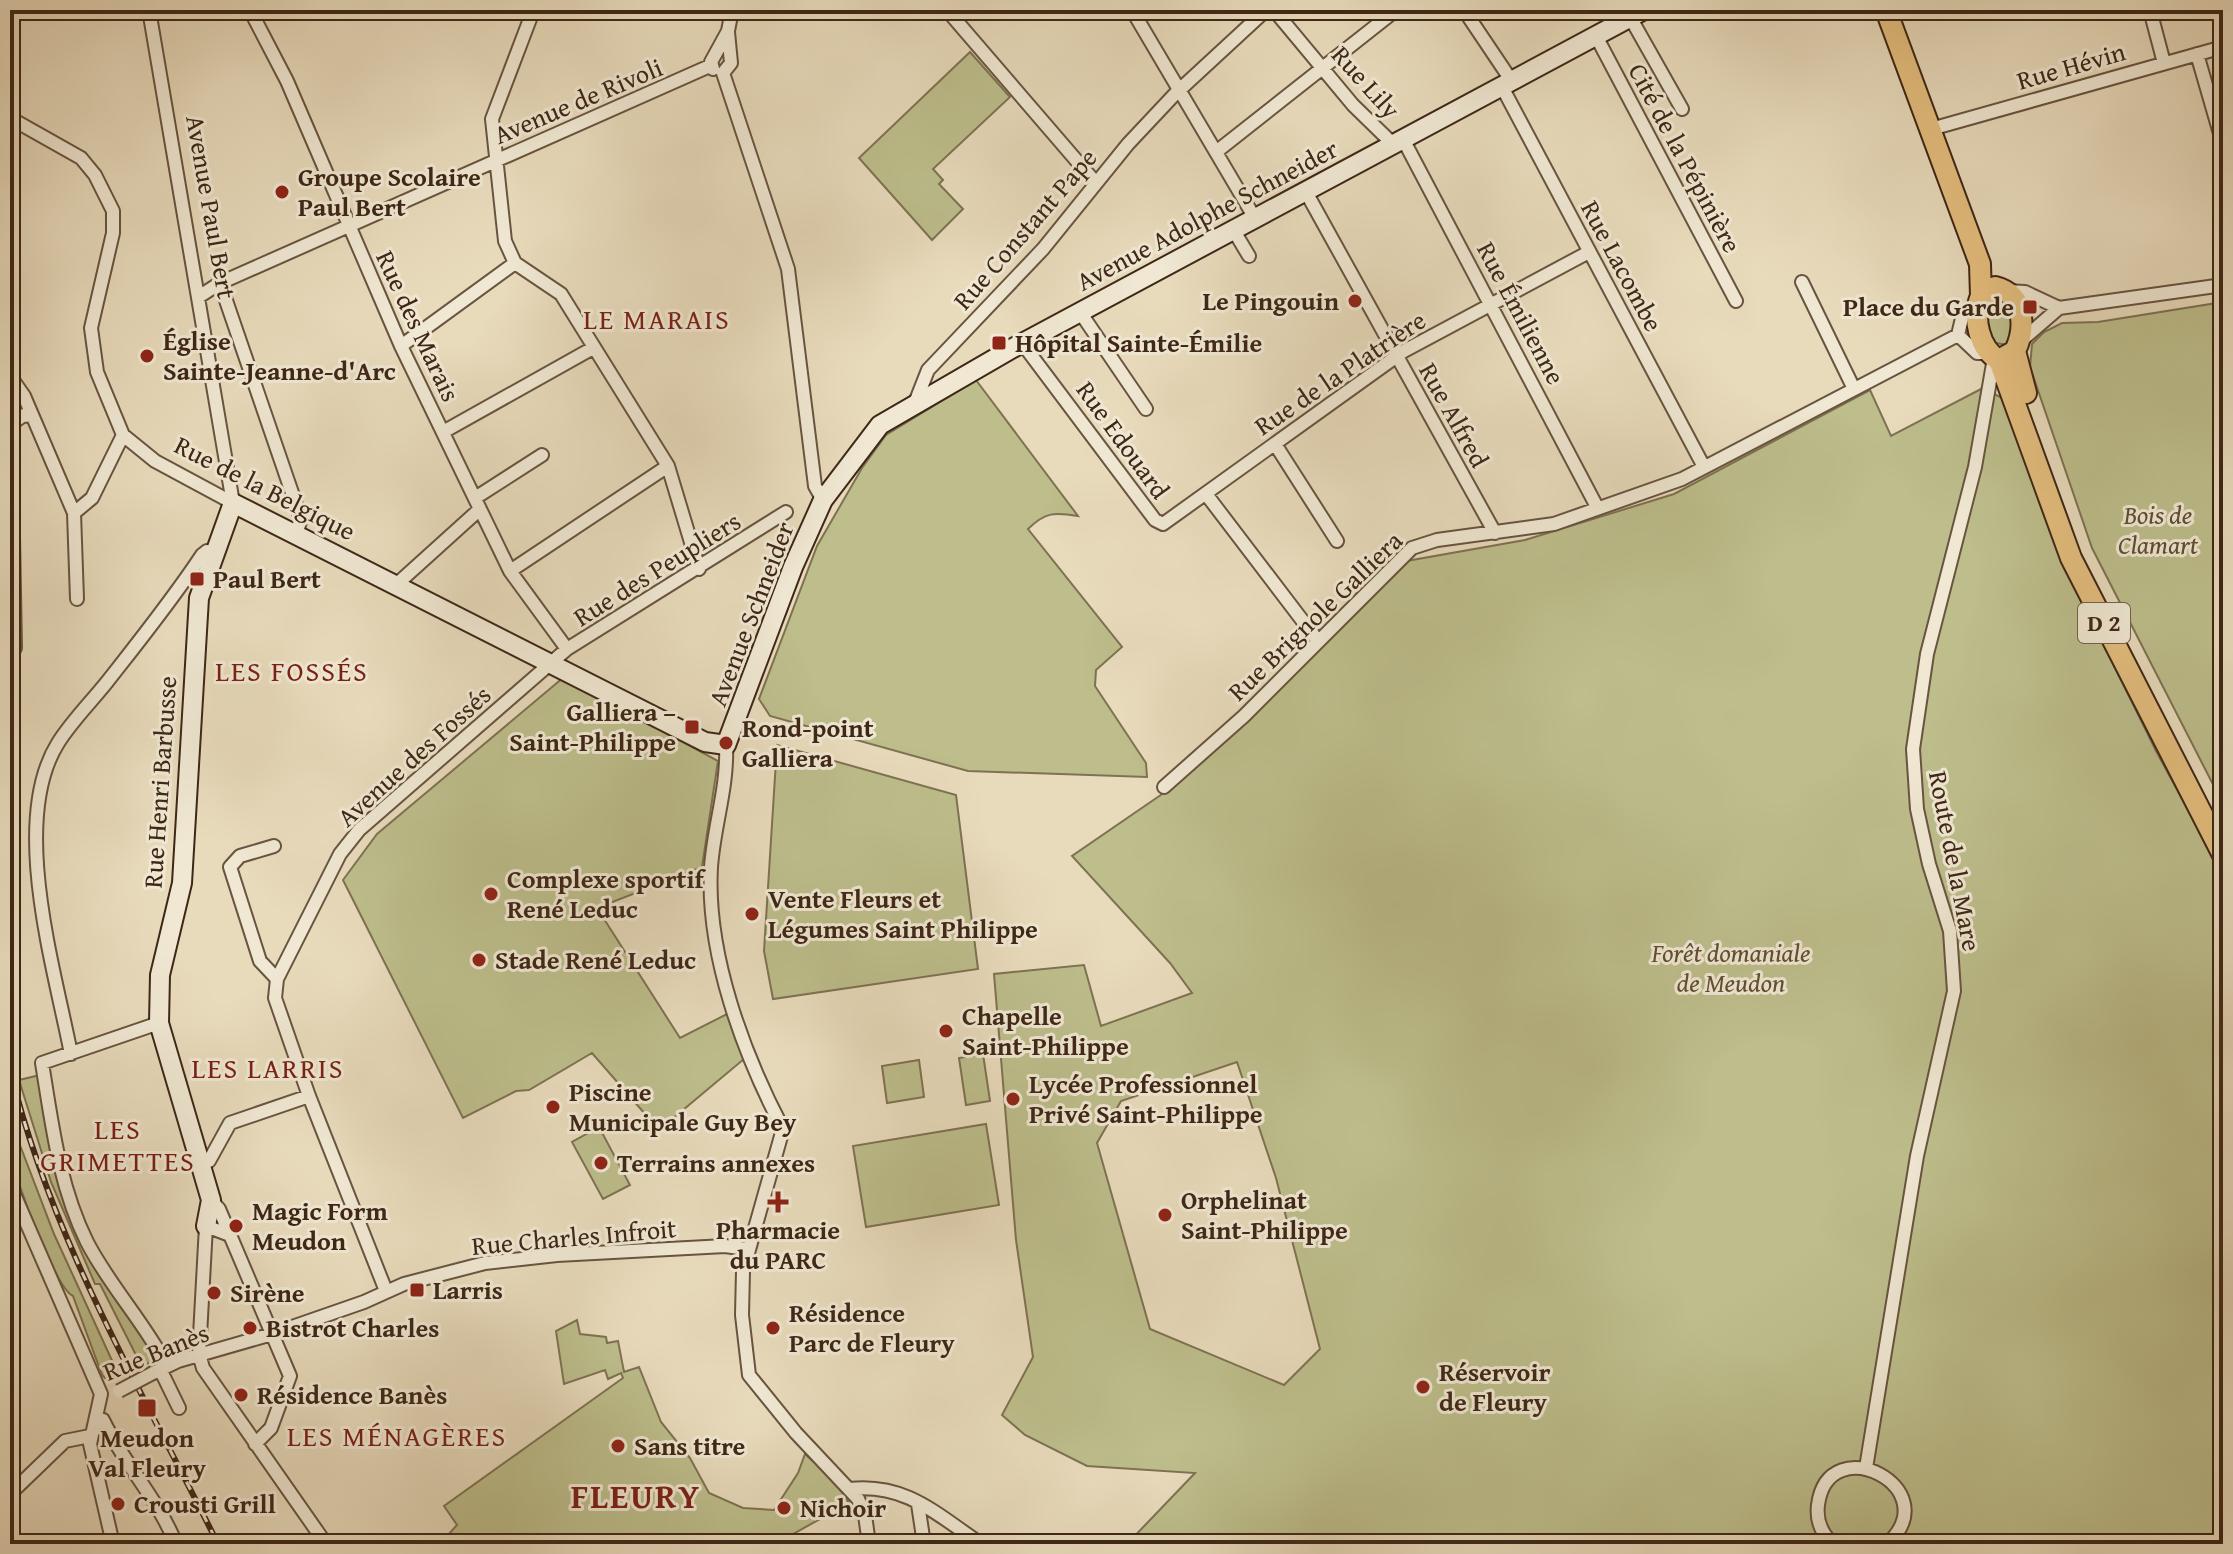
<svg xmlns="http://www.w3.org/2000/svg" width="2233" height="1554" font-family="'Gentium Book Plus',serif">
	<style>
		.green { fill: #bdbe8c; stroke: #7e7252; stroke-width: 2; fill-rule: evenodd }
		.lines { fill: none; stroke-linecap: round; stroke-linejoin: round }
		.stream { stroke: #738072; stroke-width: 3 }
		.street-casing { stroke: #685440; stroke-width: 16 }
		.secondary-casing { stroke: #3e2717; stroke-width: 22 }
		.primary-casing { stroke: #3e2717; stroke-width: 24 }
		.street { stroke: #f0e8d3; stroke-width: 12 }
		.secondary { stroke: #f0e8d3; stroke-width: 18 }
		.primary { stroke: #e4be7e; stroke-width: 20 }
		.rail-casing { stroke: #3e2717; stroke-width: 6 }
		.rail { stroke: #f0e8d3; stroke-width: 3; stroke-dasharray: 9; stroke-linecap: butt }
		.street-bridge-casing { stroke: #685440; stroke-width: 16; stroke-linecap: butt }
		.street-bridge { stroke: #f0e8d3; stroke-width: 12 }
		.poi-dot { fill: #8f2418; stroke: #f0e8d3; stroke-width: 3 }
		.labels { text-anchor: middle; stroke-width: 6; stroke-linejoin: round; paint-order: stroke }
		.shield { fill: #f0e8d3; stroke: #73614f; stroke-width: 2 }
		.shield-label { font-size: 24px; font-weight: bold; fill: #3e2717 }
		.street-label { font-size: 26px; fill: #3e2717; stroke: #f0e8d3 }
		.poi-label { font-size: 26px; font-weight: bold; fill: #3e2717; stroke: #f0e8d3; text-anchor: start }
		.park-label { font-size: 26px; font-style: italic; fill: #5e4d34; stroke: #f0e8d3 }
		.neighbourhood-label { font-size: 28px; letter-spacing: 2px; fill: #7a1f14; stroke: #f0e8d3 }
		.district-label { font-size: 34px; font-weight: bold; letter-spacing: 2px; fill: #7a1f14; stroke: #f0e8d3 }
	</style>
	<rect width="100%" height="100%" fill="#e8dbbc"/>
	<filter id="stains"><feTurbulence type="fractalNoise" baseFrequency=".0025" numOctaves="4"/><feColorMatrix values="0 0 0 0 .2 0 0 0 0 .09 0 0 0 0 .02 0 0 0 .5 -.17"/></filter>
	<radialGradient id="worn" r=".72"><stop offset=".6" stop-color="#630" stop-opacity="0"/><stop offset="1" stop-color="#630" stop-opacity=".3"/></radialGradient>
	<path class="green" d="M970 52 1010 97 933 169 943 180 939 184 963 209 932 240 859 158Z
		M2223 302V804L2092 548 2030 367 2032 344 2044 332 2062 323 2098 322Z
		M2002 303C2018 314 2014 330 2007 345L1991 342 1985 314 1990 306Z
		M976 380 1078 516C1055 512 1045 512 1028 529L1122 647 1096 670 1095 686 1146 763 1147 777 968 771 770 716 759 699 817 546 862 468 886 435Z
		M1983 388 2004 399 2063 562 2156 751 2223 874V1544H1127L1195 1473 1087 1466 1025 1435 1002 1415 1033 1357 1016 1240 994 974 1084 965 1101 1026 1192 993 1170 963 1072 856 1168 790 1281 688 1401 562 1525 540 1674 494 1870 390 1891 436ZM1237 1062 1276 1178 1320 1349 1284 1385 1150 1329 1097 1143 1121 1101Z
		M564 677 718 761 702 867 597 908 680 1038 729 1013 744 1059 659 1130 592 1053 529 1090 516 1091 463 1118 343 880 377 834Z
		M777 745 956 795 978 969 773 999 764 951Z
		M983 1054 990 1101 966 1105 959 1058Z
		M919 1060 924 1097 887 1103 882 1066Z
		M40 1075 84 1244 159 1356 142 1367 100 1284H95L51 1182 19 1080Z
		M10 1119 54 1234 120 1378 107 1380 102 1375 73 1296C56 1289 15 1179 11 1156 8 1145 10 1131 10 1119Z
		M986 1124 999 1205 866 1227 853 1146Z
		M599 1127 630 1185 603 1199 572 1142Z
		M577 1320 580 1334 606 1337 607 1343 618 1341 624 1372 639 1367 661 1422 690 1458 709 1493 743 1508 774 1510 798 1473 805 1454 835 1481 849 1503 775 1544H440L457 1525 444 1506 623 1378 621 1373 608 1379 605 1370 564 1384 556 1331Z"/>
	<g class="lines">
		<path class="stream" d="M702 1544 705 1543"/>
		<defs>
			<path id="street" d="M149 10 233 503
				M250 10 287 81 401 346 510 571 567 649
				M522 10 530 19 492 119 505 241 515 263 561 294 668 466 699 569
				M947 10 1095 182
				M1132 10 1256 220
				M1274 10 1353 105 1394 145
				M1464 10 1511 80
				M2150 10 2164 63
				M1630 17 1682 109
				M1596 36 1736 301
				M2197 54 2223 144
				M713 69 711 62 728 31 732 10
				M723 73 788 269 815 486 823 500
				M723 73 731 63 728 32
				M1501 85 1704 467
				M10 118 81 158 95 175 113 211V233L91 328 97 372 123 435 155 461 233 503
				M1931 129 2223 47
				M1404 141 1597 507
				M1216 152 1396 10
				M1306 192 1495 533
				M1234 231 1249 256
				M1802 282 1854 389
				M220 283 301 519 296 534
				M2006 291 2025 292 2059 308
				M200 296 220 283 712 65
				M1978 304 1962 318 1958 335 1977 353H1989
				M1080 312 1146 409
				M2022 340 2059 308 2223 285
				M1022 343 1155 520 1163 524 1404 351 1589 252
				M401 346 515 263
				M10 376 24 396 74 513 92 498 123 435
				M915 403 928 370 1043 249 1128 144 1175 94 1266 10
				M443 432 593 348
				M1275 444 1337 541
				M1206 494 1318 641
				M475 498 542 455
				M74 513 77 599
				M510 571 668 466
				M397 584 480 509
				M10 656 15 648 11 424 24 415 31 416
				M726 745C728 787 714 825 711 867 706 953 743 1053 783 1129L743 1271 742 1315 749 1375 796 1433 858 1499 865 1515 869 1544
				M1164 787 1244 716 1412 548 1437 540 1554 524 1682 479 1958 335
				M274 846 240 856 230 867 260 961 277 979
				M159 1023 42 1063C52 1124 59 1186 87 1242 109 1285 144 1322 167 1366
				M71 1054C55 970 9 821 58 743 71 722 91 702 107 682 140 640 173 599 202 555L207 551 215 553
				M201 1164 209 1161 230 1123 309 1096
				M10 1185 101 1394 90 1444 113 1544
				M211 1200 219 1209 290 1376 271 1428 255 1444
				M227 1234 206 1226 199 1354 203 1368 326 1544
				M386 1291 309 1096 275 998 277 979 340 854 359 830 567 649 786 512
				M160 1369 179 1408
				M153 1373 178 1361 272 1334 364 1302 404 1284 485 1263 557 1255 725 1246 747 1249
				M97 1419 103 1420C124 1464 158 1499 176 1544
				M1866 1468 1917 1156 1954 991 1950 931 1929 864 1917 809 1913 749 1927 654 1975 467 1994 358
				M850 1489C906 1483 936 1514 981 1544
				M10 1494 65 1441 90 1436
				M918 1504 924 1544
				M1833 1544C1822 1534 1816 1521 1818 1505 1828 1427 1949 1488 1887 1544"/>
			<path id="secondary" d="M206 1226 211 1200 159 1023 160 975 182 883 199 598 233 503 705 742 726 745 793 567 823 500 880 425 1013 348 1644 10"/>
			<path id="primary" d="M1886 10 1980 264 1981 296
				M1995 287C2025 294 2026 328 2015 351L1999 360C1979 349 1972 317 1981 296Z
				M2015 351 2026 393
				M1999 360 2071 558 2223 855"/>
		</defs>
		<use href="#street" class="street-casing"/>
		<use href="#secondary" class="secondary-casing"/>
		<use href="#primary" class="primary-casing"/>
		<use href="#street" class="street"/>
		<use href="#secondary" class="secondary"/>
		<use href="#primary" class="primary"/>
		<defs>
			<path id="rail" d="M10 1069C50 1237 142 1391 218 1544"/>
		</defs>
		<use href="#rail" class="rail-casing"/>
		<use href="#rail" class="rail"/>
		<defs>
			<path id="street-bridge" d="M119 1391 153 1373"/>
		</defs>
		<use href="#street-bridge" class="street-bridge-casing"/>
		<use href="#street-bridge" class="street-bridge"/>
	</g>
	<g class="poi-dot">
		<circle cx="282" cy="192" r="8"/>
		<circle cx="1355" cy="301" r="8"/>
		<rect x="2022" y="299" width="16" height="16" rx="4"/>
		<rect x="991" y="335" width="16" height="16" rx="4"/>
		<circle cx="147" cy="356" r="8"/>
		<rect x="189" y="571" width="16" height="16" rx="4"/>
		<rect x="684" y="719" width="16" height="16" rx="4"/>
		<circle cx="726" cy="743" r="8"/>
		<circle cx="491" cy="894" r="8"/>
		<circle cx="752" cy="914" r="8"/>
		<circle cx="479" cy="960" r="8"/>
		<circle cx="946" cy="1031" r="8"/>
		<circle cx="1013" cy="1099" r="8"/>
		<circle cx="553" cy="1107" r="8"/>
		<circle cx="601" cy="1163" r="8"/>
		<path d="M774 1190h8v8h8v8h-8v8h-8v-8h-8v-8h8z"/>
		<circle cx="1165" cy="1215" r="8"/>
		<circle cx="236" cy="1226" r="8"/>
		<rect x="409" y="1282" width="16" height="16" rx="4"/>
		<circle cx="214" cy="1293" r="8"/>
		<circle cx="250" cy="1328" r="8"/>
		<circle cx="773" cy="1328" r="8"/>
		<circle cx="1423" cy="1387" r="8"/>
		<circle cx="241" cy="1395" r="8"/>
		<rect x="137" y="1398" width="20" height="20" rx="4"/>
		<circle cx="618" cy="1446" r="8"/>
		<circle cx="118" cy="1504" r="8"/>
		<circle cx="784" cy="1508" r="8"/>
	</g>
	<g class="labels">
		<rect class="shield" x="2078" y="603" width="52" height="40" rx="6"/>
		<g class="shield-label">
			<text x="2104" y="631">D 2</text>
		</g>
		<g class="street-label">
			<text transform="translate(2071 66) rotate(-16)" y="9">Rue Hévin</text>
			<text transform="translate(1366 82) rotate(48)" y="9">Rue Lily</text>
			<text transform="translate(578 101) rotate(-23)" y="9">Avenue de Rivoli</text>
			<text transform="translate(1685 158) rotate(62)" y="9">Cité de la Pépinière</text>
			<text transform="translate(211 207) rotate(80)" y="9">Avenue Paul Bert</text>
			<text transform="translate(1207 215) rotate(-28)" y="9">Avenue Adolphe Schneider</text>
			<text transform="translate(1025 229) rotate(-49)" y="9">Rue Constant Pape</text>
			<text transform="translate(1622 266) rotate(62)" y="9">Rue Lacombe</text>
			<text transform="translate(1521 313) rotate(62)" y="9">Rue Émilienne</text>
			<text transform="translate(418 326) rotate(65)" y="9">Rue des Marais</text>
			<text transform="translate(1340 373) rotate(-34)" y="9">Rue de la Platrière</text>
			<text transform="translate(1454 415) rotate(61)" y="9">Rue Alfred</text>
			<text transform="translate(1123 440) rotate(54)" y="9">Rue Edouard</text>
			<text transform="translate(265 488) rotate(27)" y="9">Rue de la Belgique</text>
			<text transform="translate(657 569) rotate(-32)" y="9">Rue des Peupliers</text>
			<text transform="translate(751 614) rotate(-69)" y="9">Avenue Schneider</text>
			<text transform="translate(1315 616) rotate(-44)" y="9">Rue Brignole Galliera</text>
			<text transform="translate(414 756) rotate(-42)" y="9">Avenue des Fossés</text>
			<text transform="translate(160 782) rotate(-86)" y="9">Rue Henri Barbusse</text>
			<text transform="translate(1955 861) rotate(79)" y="9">Route de la Mare</text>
			<text transform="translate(574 1237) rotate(-5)" y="9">Rue Charles Infroit</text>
			<text transform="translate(156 1352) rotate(-22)" y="9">Rue Banès</text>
		</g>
		<g class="poi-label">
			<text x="298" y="186">Groupe Scolaire<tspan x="298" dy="30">Paul Bert</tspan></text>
			<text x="1339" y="310" text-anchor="end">Le Pingouin</text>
			<text x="2014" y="316" text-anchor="end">Place du Garde</text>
			<text x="163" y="350">Église<tspan x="163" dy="30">Sainte-Jeanne-d'Arc</tspan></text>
			<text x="1015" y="352">Hôpital Sainte-Émilie</text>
			<text x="213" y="588">Paul Bert</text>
			<text x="676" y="721" text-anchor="end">Galliera –<tspan x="676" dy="30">Saint-Philippe</tspan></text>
			<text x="742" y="737">Rond-point<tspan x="742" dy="30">Galliera</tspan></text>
			<text x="507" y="888">Complexe sportif<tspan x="507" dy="30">René Leduc</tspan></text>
			<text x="768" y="908">Vente Fleurs et<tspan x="768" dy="30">Légumes Saint Philippe</tspan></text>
			<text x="495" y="969">Stade René Leduc</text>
			<text x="962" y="1025">Chapelle<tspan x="962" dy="30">Saint-Philippe</tspan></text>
			<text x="1029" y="1093">Lycée Professionnel<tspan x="1029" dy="30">Privé Saint-Philippe</tspan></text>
			<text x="569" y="1101">Piscine<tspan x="569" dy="30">Municipale Guy Bey</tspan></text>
			<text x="617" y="1172">Terrains annexes</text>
			<text x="1181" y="1209">Orphelinat<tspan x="1181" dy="30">Saint-Philippe</tspan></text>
			<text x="252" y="1220">Magic Form<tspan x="252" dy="30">Meudon</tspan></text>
			<text x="778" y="1239" text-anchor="middle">Pharmacie<tspan x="778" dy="30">du PARC</tspan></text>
			<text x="433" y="1299">Larris</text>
			<text x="230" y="1302">Sirène</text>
			<text x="789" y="1322">Résidence<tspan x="789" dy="30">Parc de Fleury</tspan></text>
			<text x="266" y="1337">Bistrot Charles</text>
			<text x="1439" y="1381">Réservoir<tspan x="1439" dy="30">de Fleury</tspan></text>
			<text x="257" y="1404">Résidence Banès</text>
			<text x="147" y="1447" text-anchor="middle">Meudon<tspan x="147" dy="30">Val Fleury</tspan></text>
			<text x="634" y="1455">Sans titre</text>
			<text x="134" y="1513">Crousti Grill</text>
			<text x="800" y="1517">Nichoir</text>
		</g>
		<g class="park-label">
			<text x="2158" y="524">Bois de<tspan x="2158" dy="30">Clamart</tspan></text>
			<text x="1731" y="962">Forêt domaniale<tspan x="1731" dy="30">de Meudon</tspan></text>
		</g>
		<g class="neighbourhood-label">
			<text x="657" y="329">LE MARAIS</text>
			<text x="292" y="681">LES FOSSÉS</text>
			<text x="268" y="1078">LES LARRIS</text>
			<text x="118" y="1139">LES<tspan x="118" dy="32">GRIMETTES</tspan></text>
			<text x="397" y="1446">LES MÉNAGÈRES</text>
		</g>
		<g class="district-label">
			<text x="636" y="1508">FLEURY</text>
		</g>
	</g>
	<rect width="2233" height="1554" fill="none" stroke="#e8dbbc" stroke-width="40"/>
	<rect x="12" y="12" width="2209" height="1530" fill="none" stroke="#3e2717" stroke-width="4"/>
	<rect x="20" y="20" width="2193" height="1514" fill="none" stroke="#3e2717" stroke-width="2"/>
	<rect width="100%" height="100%" filter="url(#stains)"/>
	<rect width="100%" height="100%" fill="url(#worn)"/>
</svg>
